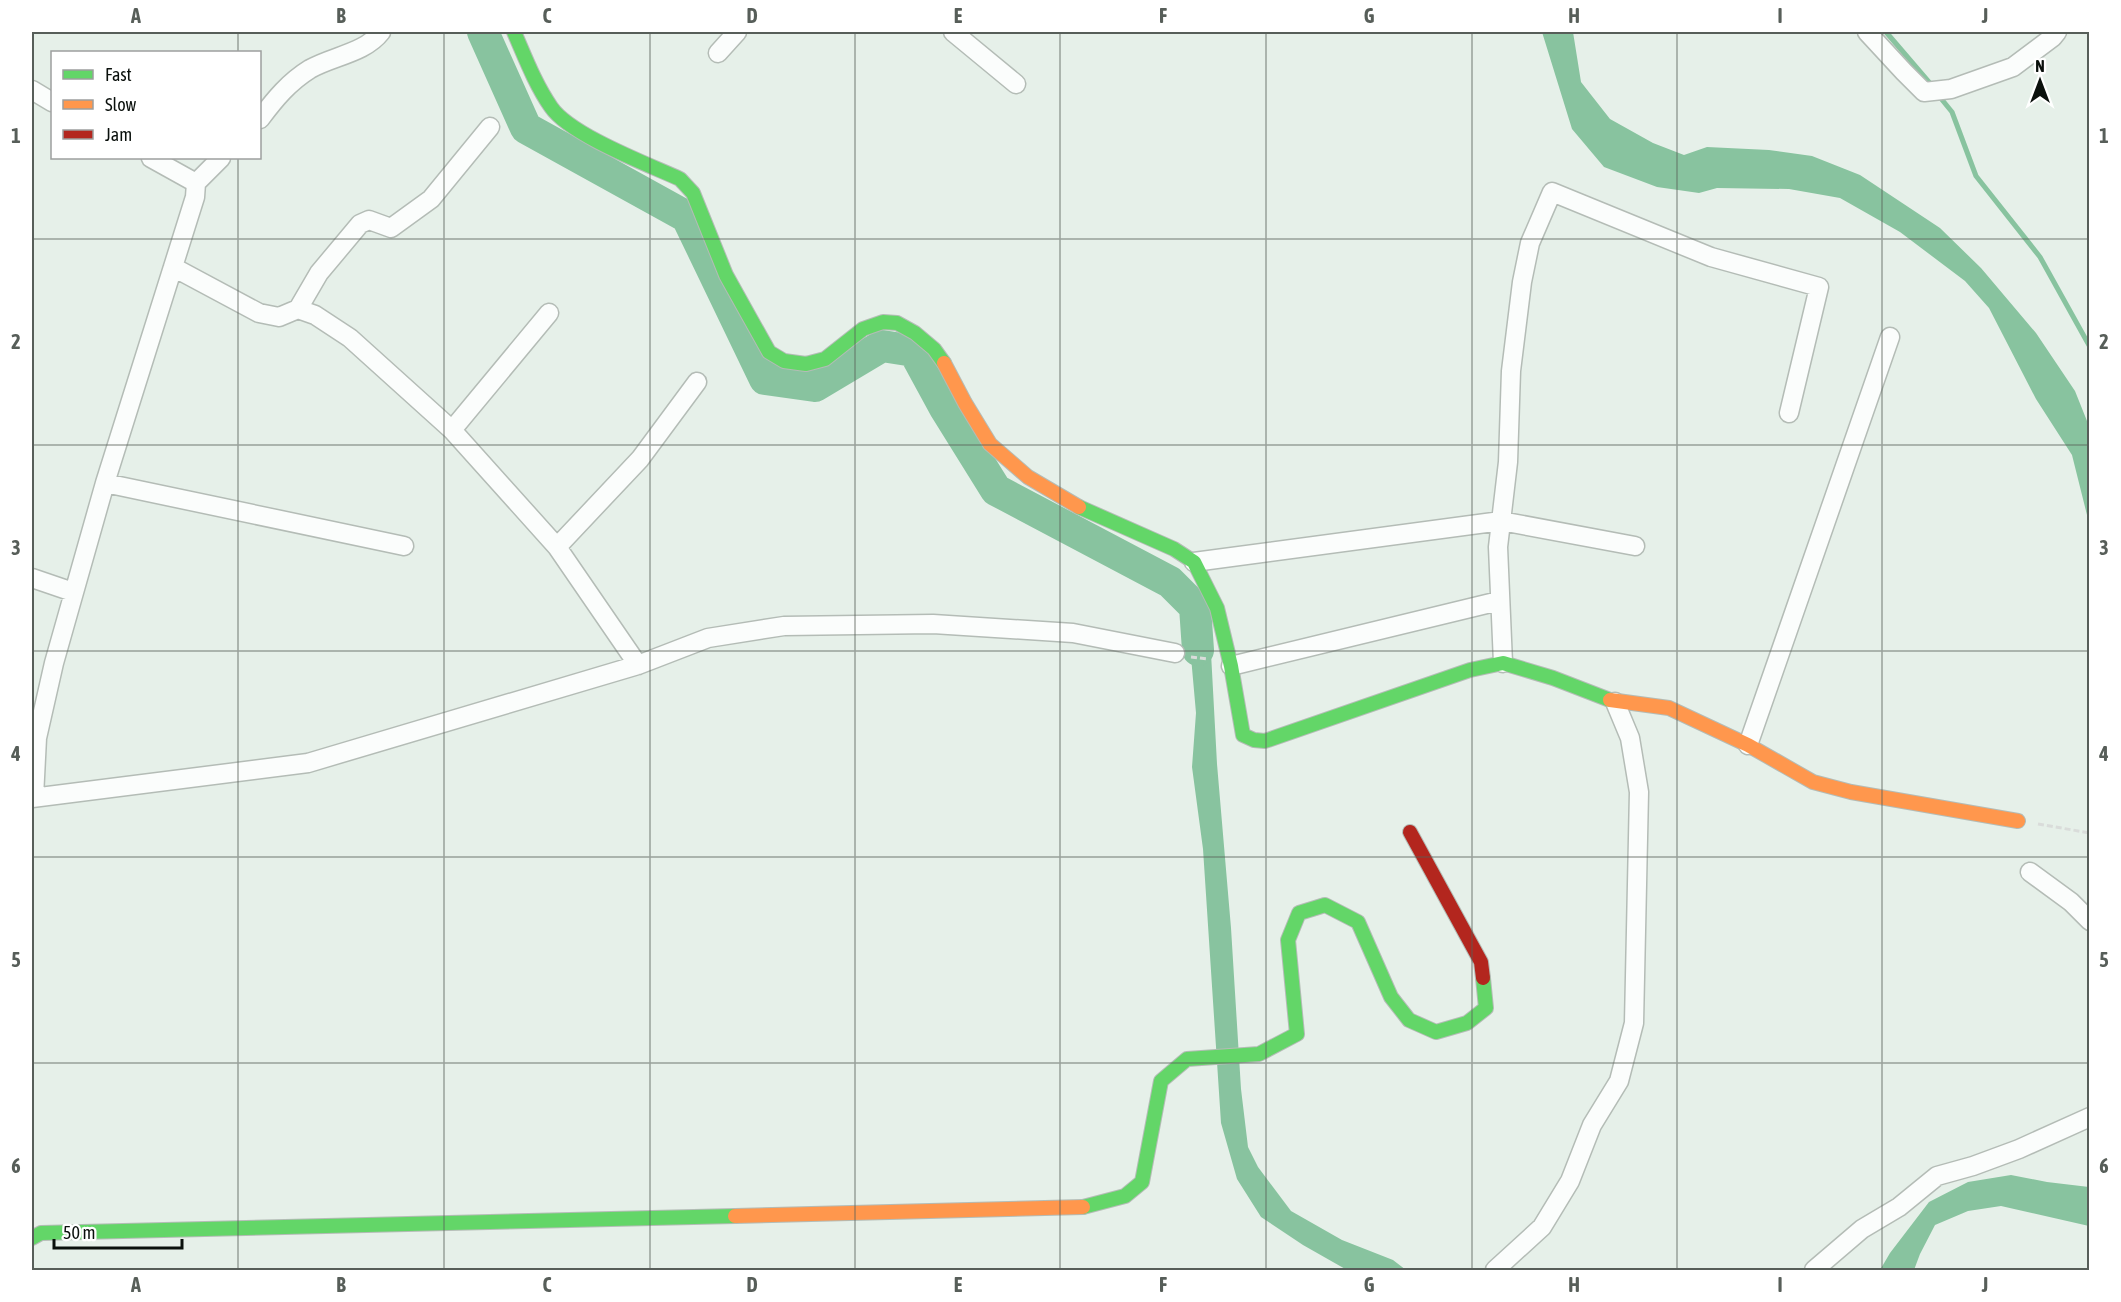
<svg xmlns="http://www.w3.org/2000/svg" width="2121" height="1302" font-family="'Asap Condensed',sans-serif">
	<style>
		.water { fill: #88c39f }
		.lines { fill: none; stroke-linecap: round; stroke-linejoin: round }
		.stream { stroke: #88c39f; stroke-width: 5 }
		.river { stroke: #88c39f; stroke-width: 32 }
		.street-casing { stroke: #b4bcb6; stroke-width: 21 }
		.fast-casing { stroke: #b4bcb6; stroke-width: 16 }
		.slow-casing { stroke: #b4bcb6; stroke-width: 16 }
		.jam-casing { stroke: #b4bcb6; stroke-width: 16 }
		.path { stroke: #d9dcda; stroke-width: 3; stroke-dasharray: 6 3; stroke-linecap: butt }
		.street { stroke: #fbfdfc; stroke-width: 18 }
		.fast { stroke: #63d668; stroke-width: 14 }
		.slow { stroke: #ff974d; stroke-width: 14 }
		.jam { stroke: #b3261e; stroke-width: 14 }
		.grid { fill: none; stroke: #575e59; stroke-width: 1.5; stroke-opacity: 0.55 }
		.neatline { fill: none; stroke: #575e59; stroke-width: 2 }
		.grid-label { font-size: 20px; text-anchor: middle; font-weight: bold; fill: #575e59 }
	</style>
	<rect width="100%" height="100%" fill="#e6f0e9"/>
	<path class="water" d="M1542 32H1573L1581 82 1610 119 1653 143 1684 155 1707 147 1769 150 1812 156 1860 175 1940 228 1981 268 2036 333 2075 391 2089 426V523L2072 455 2036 399 1989 308 1965 281 1900 232 1840 198 1789 189 1717 188 1699 193 1657 187 1604 167 1572 129Z
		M1195 607 1206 619 1211 653 1217 764 1231 928 1241 1089 1248 1147 1258 1167 1291 1211 1342 1240 1393 1260 1406 1270H1347L1303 1245 1261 1217 1237 1179 1221 1123 1203 849 1192 767 1196 713 1188 623Z
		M2011 1175 2047 1182 2089 1187V1226L2001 1206 1968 1211 1935 1225 1920 1254 1914 1270H1880L1890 1253 1929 1202 1968 1182Z"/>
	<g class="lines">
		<path class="stream" d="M1886 32 1934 88
			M1939 96 1952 112 1976 176 2040 257 2090 347"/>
		<path class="river" d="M483 32 526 128 687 217 765 379 815 386 882 346 914 351 945 408 996 490 1170 582 1195 607 1198 650"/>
		<defs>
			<path id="street" d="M953 32 1016 84
				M1867 32 1904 72 1924 92 1951 89 2013 67 2053 37 2057 32
				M718 53 737 32
				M32 90 52 102
				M260 119C275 99 289 82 310 69 333 56 365 53 381 32
				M196 183 221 158
				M173 267 259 313 279 317 298 309 315 315 350 338 452 430 557 547 638 665
				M298 309 319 273 360 224 369 220 391 228 431 199 490 127
				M452 430 549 313
				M105 483 404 546
				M557 547 640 459 697 382
				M1194 562 1501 521 1635 546
				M32 578 73 592
				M1503 663 1498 547 1508 462 1511 371 1522 282 1530 243 1552 192 1711 257 1819 287 1789 413
				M1231 666 1499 601
				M1748 745 1890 337
				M34 797 37 738 54 663 105 483 195 197 196 183 151 158
				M32 798 308 763 638 665 708 638 784 626 933 624 1073 633 1175 653
				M2030 872 2071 902 2090 921
				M1495 1270 1542 1227 1570 1181 1592 1125 1619 1081 1634 1023 1639 792 1630 738 1615 702
				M1814 1270 1862 1229 1899 1207 1937 1176 1973 1166 2019 1149 2090 1117"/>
			<path id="fast" d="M514 32C525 57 535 84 551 107 570 135 647 164 680 179L693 193 726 275 769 352 784 361 806 364 825 359 863 329 883 322 897 323 915 333 934 349 944 363
				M1079 507 1174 549 1194 562 1217 608 1231 666 1243 735 1254 740 1265 741 1470 670 1503 663 1553 678 1610 700
				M1083 1207 1125 1196 1142 1182 1161 1081 1187 1059 1259 1054 1297 1034 1288 940 1299 913 1325 905 1358 922 1391 997 1409 1020 1436 1032 1467 1023 1486 1008 1483 978
				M32 1238 41 1233 735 1216"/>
			<path id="slow" d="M944 363 965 403 990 444 1028 477 1079 507
				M1610 700 1669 708 1748 745 1813 782 1851 792 2018 821
				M735 1216 1083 1207"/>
			<path id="jam" d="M1410 832 1481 962 1483 978"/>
		</defs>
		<use href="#street" class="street-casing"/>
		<use href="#fast" class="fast-casing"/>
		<use href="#slow" class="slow-casing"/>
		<use href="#jam" class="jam-casing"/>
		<path class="path" d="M1191 657 1208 659
			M2038 824 2090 833"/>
		<use href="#street" class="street"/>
		<use href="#fast" class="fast"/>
		<use href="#slow" class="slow"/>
		<use href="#jam" class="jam"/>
	</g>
	<path class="grid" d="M238 32V52M444 32V1270M650 32V1270M855 32V1270M1060 32V1270M1266 32V1270M1472 32V1270M1677 32V1270M1882 32V1270M238 158V1270M32 239H2090M32 445H2090M32 651H2090M32 857H2090M32 1063H2090"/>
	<rect width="2121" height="1302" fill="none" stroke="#ffffff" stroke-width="66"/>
	<rect x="51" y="51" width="210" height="108" fill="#ffffff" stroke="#9d9f9e" stroke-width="1.5"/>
	<rect x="63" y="70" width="30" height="9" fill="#63d668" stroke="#9d9f9e" stroke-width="1.5"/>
	<text x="105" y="81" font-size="18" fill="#0a100c">Fast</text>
	<rect x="63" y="100" width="30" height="9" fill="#ff974d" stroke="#9d9f9e" stroke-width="1.5"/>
	<text x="105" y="111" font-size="18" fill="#0a100c">Slow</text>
	<rect x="63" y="130" width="30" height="9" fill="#b3261e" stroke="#9d9f9e" stroke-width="1.5"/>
	<text x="105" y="141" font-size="18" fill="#0a100c">Jam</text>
	<g transform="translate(2040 81)" stroke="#ffffff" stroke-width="4.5" paint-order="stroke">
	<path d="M0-4.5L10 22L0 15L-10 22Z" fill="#0a100c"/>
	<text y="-9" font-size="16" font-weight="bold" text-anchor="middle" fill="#0a100c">N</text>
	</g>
	<path d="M54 1239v9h128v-9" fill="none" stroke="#0a100c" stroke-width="3"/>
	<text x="63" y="1239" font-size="18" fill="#0a100c" stroke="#ffffff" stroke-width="4.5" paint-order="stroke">50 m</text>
	<rect x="33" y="33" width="2055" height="1236" class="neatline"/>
	<g class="grid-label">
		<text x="136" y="23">A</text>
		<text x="341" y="23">B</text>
		<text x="547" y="23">C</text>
		<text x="752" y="23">D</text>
		<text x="958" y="23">E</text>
		<text x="1163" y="23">F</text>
		<text x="1369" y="23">G</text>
		<text x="1574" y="23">H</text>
		<text x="1780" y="23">I</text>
		<text x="1985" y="23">J</text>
		<text x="16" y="143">1</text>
		<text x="2104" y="143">1</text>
		<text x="16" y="349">2</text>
		<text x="2104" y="349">2</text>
		<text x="16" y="555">3</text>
		<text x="2104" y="555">3</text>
		<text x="16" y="761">4</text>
		<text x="2104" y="761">4</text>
		<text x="16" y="967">5</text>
		<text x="2104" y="967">5</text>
		<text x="16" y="1173">6</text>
		<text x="2104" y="1173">6</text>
		<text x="136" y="1292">A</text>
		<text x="341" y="1292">B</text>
		<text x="547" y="1292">C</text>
		<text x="752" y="1292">D</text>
		<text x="958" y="1292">E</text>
		<text x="1163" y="1292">F</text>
		<text x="1369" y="1292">G</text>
		<text x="1574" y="1292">H</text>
		<text x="1780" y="1292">I</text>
		<text x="1985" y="1292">J</text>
	</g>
</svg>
